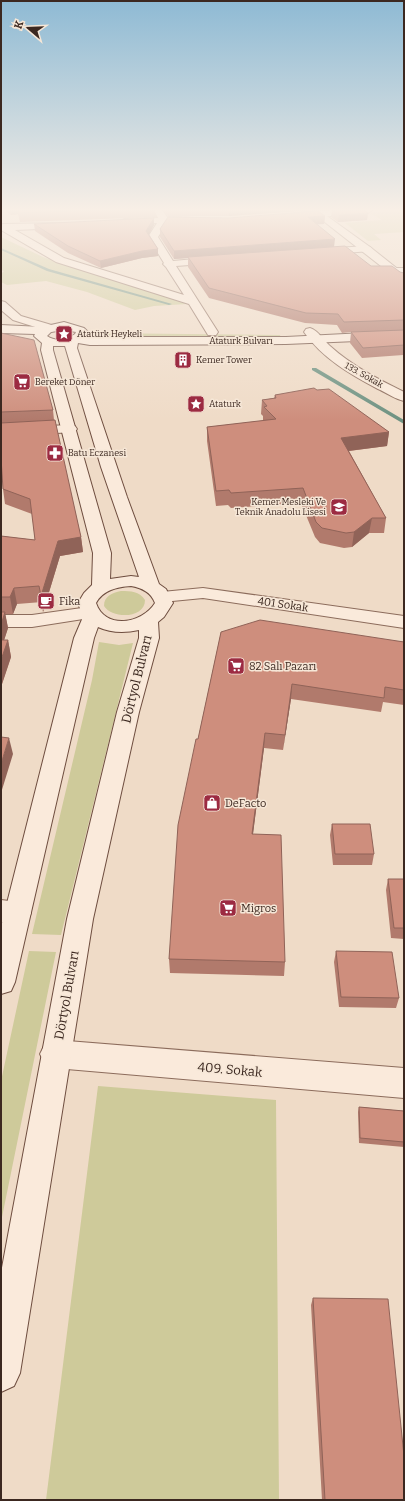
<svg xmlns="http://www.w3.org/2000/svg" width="405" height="1501" font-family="Bitter,serif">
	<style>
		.green { fill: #ceca9a }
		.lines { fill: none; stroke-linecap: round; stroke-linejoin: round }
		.stream { fill: #6e9282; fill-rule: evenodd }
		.minor-casing { stroke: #8c6c5c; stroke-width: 2 }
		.tertiary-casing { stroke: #8c6c5c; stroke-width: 2 }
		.secondary-casing { stroke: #6e4d3f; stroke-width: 2 }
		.minor { fill: #faeadb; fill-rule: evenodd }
		.tertiary { fill: #faeadb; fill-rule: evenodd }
		.secondary { fill: #faeadb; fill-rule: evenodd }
		.wall { fill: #b17a6c }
		.shaded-wall { fill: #906358 }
		.building { fill: #ce8e7d; stroke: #906358 }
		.labels { text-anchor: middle; stroke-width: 3; stroke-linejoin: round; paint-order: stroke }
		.far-poi-label { font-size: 9px; fill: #3c2820; stroke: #f6e7d7; text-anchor: start }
		.far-street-label { font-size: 9px; fill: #3c2820; stroke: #f6e7d7 }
		.poi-label { font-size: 11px; fill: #3c2820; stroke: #f6e7d7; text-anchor: start }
		.street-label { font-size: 11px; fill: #3c2820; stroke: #f6e7d7 }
		.near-street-label { font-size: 13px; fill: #3c2820; stroke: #f6e7d7 }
	</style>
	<rect width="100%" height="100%" fill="#efdbc7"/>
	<path class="green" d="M404 210V232L374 234 381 240 368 241 345 223 382 220 370 213Z
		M1 237 43 257 187 304 154 306 135 310 87 292 46 281 7 285 1 282V274L4 271 1 270Z
		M92 333 280 335 281 339 91 338Z
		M121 591C131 591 139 591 145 600 145 619 112 619 104 606 104 596 112 593 121 591Z
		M99 642 119 645 133 643 61 935 32 934 92 680Z
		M29 951 56 952 1 1222V1081Z
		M98 1086 276 1100 279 1500H46Z"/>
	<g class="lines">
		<path class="stream" d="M1 248 49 269 172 304 169 305 47 271 1 250Z
			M312 368H316L404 420V424L312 370Z"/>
		<defs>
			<path id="minor" d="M154 210H162L167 217 195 218 200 221 195 224 167 223 158 237 173 261 217 257 222 260 217 263 176 266 218 332 216 335H208L189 304 56 262 1 230V225L3 224 67 223 69 225 67 227 64 228 15 230 64 258 184 295 166 267 163 264 164 263 148 237 157 223 124 225 119 222 124 219 158 218Z
				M333 210H372L368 213 294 219 289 216 294 213Z
				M367 246 370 247 372 249 370 251 321 255 316 252 321 249Z
				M395 268H404V274L391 273 390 271 391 269Z
				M310 328C318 330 324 341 330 346 352 366 378 379 404 392V401C395 399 387 393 378 389 351 375 322 358 304 332L306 329Z
				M70 425 75 426 77 429 75 432 1 436V428Z
				M89 607 96 609 98 613 96 617 32 627H1V615H32Z
				M1 900 18 902 27 905 31 913 27 921 18 924 1 922Z
				M55 1040 404 1068V1098L55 1068 45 1064 40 1054 45 1044Z"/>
			<path id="tertiary" d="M320 211 370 247 404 274V282L400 281 317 216 316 214 317 212Z
				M1 301 5 302 21 316 55 326 57 328 55 330 51 332 13 320 1 310Z
				M203 588 404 616V628L203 598 162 602 156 601 153 597 156 593 162 592Z"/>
			<path id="secondary" d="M64 322 84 328 88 332 87 336 90 337H286L404 331V339L286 344 90 345 78 343 77 348 127 497 159 584 166 589 173 603 164 617 158 622 159 638 139 712 93 919 20 1373 14 1386 1 1392V1273L67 919 117 712 139 638V630C125 633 111 633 98 627L94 638 15 982 11 991 1 994V927L74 638 83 617 78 603 84 593 92 585 93 553 41 350 42 343 34 336 35 334 1 333V325L42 327ZM64 330 76 332 75 334C67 340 56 342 47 336L51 332ZM53 346H65L101 467 139 577 131 576 110 579 111 553 53 350ZM131 586C142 588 151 592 155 603 142 624 105 630 96 603 103 590 117 587 131 586Z"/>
		</defs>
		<use href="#minor" class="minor-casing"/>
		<use href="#tertiary" class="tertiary-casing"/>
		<use href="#secondary" class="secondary-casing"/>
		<use href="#minor" class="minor"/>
		<use href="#tertiary" class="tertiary"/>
		<use href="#secondary" class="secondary"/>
	</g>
	<path class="wall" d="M4 210H155L156 217 20 222 18 214 11 215Z
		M163 210H311L229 216H168Z
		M332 210 368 213 367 220 338 222 331 217Z
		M325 216 324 224H317L334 247 371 266 404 273V356L403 355 362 358 350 343 351 332 342 333 337 325 305 323 209 298 188 267V258L174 259 160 237V229L229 218Z
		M34 224 154 225 149 234 158 249V256L142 258 101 268 68 253 35 231Z
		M1 333 53 410 54 420 81 537 83 552 60 556 43 612 42 602 17 604 13 614H5L8 628 4 640H8L11 657 1 687V536L35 540 32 514 5 504 3 489 1 458Z
		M317 390 389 432 387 446 349 451 386 518 384 533H369L352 547 344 548 320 543 315 537 301 503 231 508 228 505 216 506 207 441V427L263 421V416L261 414 262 400 274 398 275 395Z
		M221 632 404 642V705L383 702 381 712 291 699 283 750 264 748 253 834 285 962 284 976 170 973 169 959 198 739Z
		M332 824 374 854 372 865H333L330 835Z
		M388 879H404V939L391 938 386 890Z
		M336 951 399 998 396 1008 339 1007 334 962Z
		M359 1107 404 1111V1147L359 1143 358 1112Z
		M313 1298 404 1500H322L311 1305Z"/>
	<path class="shaded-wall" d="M10 210H17L18 214 11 215Z
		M229 210H311L229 216Z
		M368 213 367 220 338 222 339 215Z
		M325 216 324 224 307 225 308 217Z
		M154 218V225L147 238 146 231Z
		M335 239 334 247 188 257V258L174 259V251Z
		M158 249V256L142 258 101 268 100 261 142 251Z
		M389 432 387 446 340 452 341 438Z
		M372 518 369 533 352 547 354 532Z
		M81 537 83 552 60 556 43 612 41 596 58 541Z
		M14 588 17 604 13 614 10 597Z
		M5 612 8 628 1 650V625Z
		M8 640 11 657 1 687V660Z
		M292 684 291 699 283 750 285 735Z
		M265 733 264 748 251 849 252 834Z
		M9 738 13 754 1 793V764Z"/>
	<path class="building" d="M18 210H98L19 213Z
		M332 210H364L368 213 339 215Z
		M318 211 325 216 308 217 335 239 174 251 160 229 168 217 229 218Z
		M154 218 146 231 158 249 142 251 100 261 68 246 34 224Z
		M345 246 371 266H392L400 272 404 273V320L344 322 338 314 306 313 209 288 188 257Z
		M404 330V345L363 348 351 332Z
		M1 333 34 340 53 410 1 412Z
		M314 388 317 390 329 389 389 432 341 438 386 518H372L354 532 346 533 322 528 316 522 303 488 231 493 229 490 216 491 207 427 276 419 264 407 267 406 262 400 276 398 275 395Z
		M55 420 81 537 58 541 41 596 39 586 14 588 10 597H1V536L35 540 30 499 3 489 1 458V423Z
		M1 612H5L1 625Z
		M260 620 404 642V690L385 687 384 698 292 684 285 735 265 733 252 834 281 835 285 962 169 959 178 825 196 739H198L221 632Z
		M1 640H8L1 660Z
		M1 737 9 738 1 764Z
		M332 824H370L374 854H335Z
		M388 879H404V928H394Z
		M336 951 392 952 399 998 341 997Z
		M359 1107 404 1111V1142L360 1138Z
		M313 1298 388 1299 404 1456V1500H325Z"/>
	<linearGradient id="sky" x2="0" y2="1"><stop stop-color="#8ebad4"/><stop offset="0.5" stop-color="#f8efe6"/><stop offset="1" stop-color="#f8efe6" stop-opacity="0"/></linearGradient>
	<rect width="405" height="420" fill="url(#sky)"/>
	<defs>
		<symbol id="sight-square" viewBox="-11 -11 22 22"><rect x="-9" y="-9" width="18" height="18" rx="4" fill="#9c2b42" stroke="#f6e7d7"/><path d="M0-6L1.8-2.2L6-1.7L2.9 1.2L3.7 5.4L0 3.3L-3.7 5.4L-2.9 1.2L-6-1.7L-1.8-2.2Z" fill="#fff"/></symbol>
		<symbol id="building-square" viewBox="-11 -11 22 22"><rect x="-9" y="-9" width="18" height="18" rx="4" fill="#9c2b42" stroke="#f6e7d7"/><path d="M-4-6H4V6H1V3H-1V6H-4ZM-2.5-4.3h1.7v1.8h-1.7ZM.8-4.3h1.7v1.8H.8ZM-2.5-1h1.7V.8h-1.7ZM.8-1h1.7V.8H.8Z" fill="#fff"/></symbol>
		<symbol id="supermarket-square" viewBox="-11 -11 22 22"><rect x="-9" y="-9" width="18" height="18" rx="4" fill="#9c2b42" stroke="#f6e7d7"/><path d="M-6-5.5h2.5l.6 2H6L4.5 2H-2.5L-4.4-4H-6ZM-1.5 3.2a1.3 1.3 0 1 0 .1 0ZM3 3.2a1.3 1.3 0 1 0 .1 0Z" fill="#fff"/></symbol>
		<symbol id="pharmacy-square" viewBox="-11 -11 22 22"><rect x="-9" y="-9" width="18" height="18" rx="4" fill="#9c2b42" stroke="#f6e7d7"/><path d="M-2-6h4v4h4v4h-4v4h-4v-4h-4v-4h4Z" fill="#fff"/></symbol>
		<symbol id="school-square" viewBox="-11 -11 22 22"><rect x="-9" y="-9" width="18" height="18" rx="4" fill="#9c2b42" stroke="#f6e7d7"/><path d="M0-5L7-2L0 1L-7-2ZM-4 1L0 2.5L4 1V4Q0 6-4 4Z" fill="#fff"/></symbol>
		<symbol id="cafe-square" viewBox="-11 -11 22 22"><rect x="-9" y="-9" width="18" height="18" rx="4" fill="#9c2b42" stroke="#f6e7d7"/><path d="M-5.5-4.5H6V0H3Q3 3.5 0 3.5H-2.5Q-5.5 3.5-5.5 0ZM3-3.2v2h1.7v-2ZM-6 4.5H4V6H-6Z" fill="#fff"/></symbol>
		<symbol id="shop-square" viewBox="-11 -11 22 22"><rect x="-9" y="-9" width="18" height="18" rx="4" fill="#9c2b42" stroke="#f6e7d7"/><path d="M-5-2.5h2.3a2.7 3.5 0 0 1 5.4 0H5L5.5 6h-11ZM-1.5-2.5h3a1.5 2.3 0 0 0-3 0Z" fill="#fff"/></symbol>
	</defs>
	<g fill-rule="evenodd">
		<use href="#sight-square" x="54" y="324" width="20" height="20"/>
		<use href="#building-square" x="173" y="350" width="20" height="20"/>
		<use href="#supermarket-square" x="12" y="372" width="20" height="20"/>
		<use href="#sight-square" x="186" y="394" width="20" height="20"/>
		<use href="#pharmacy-square" x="45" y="443" width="20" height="20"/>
		<use href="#school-square" x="329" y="497" width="20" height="20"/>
		<use href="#cafe-square" x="36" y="591" width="20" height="20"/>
		<use href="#supermarket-square" x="226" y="656" width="20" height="20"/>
		<use href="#shop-square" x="202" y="793" width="20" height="20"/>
		<use href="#supermarket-square" x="218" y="898" width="20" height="20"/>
	</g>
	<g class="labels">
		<g class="far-poi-label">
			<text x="77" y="337">Atatürk Heykeli</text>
			<text x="196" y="363">Kemer Tower</text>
			<text x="35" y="385">Bereket Döner</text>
			<text x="209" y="407">Ataturk</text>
			<text x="68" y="456">Batu Eczanesi</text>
			<text x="326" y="505" text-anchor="end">Kemer Mesleki Ve<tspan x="326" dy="10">Teknik Anadolu Lisesi</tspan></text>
		</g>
		<g class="far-street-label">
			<text x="241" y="344">Ataturk Bulvarı</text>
			<text transform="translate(364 375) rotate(29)" y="3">133. Sokak</text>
		</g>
		<g class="poi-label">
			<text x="59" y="605">Fika</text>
			<text x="249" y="670">82 Salı Pazarı</text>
			<text x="225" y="807">DeFacto</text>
			<text x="241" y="912">Migros</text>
		</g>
		<g class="street-label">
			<text transform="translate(283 604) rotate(8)" y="4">401 Sokak</text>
		</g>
		<g class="near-street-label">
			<text transform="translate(136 679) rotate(-76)" y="5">Dörtyol Bulvarı</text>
			<text transform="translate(66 995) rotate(-80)" y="5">Dörtyol Bulvarı</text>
			<text transform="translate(230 1069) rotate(5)" y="5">409. Sokak</text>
		</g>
	</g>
	<rect width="405" height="1501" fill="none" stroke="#3c2820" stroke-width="4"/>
	<g transform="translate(28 28) rotate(289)" stroke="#f6e7d7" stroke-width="3" paint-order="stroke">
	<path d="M0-3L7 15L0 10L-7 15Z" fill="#3c2820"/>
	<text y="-6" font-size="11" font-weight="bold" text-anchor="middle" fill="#3c2820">K</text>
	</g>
</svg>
